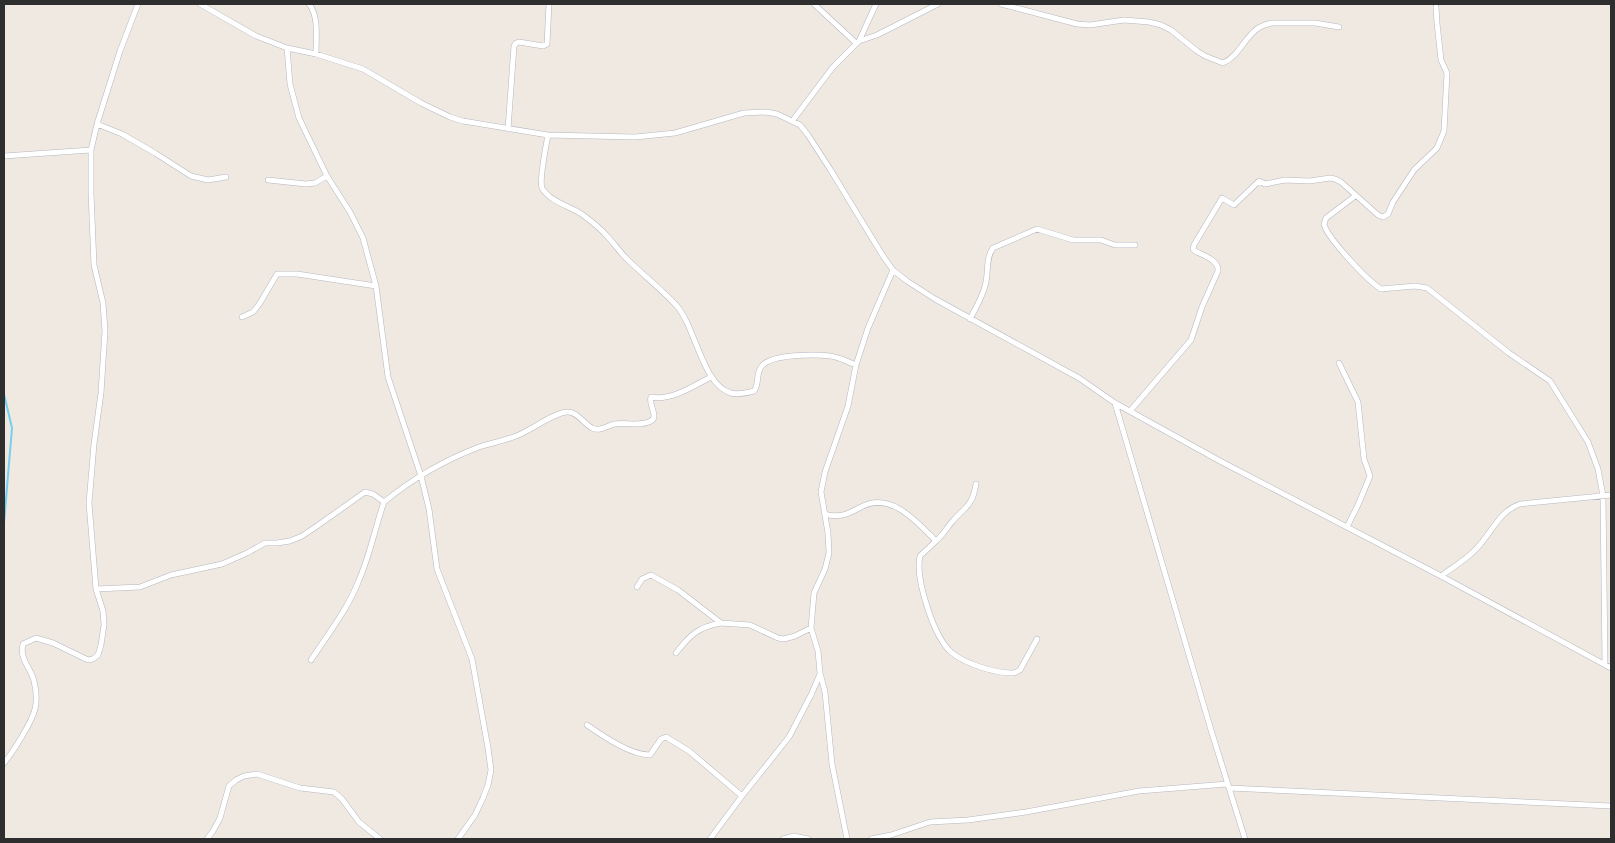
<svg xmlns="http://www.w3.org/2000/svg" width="1615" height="843" font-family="'Noto Sans',sans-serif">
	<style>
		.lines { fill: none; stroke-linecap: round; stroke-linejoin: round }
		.stream { stroke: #75cff0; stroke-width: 2 }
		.minor-casing { stroke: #b4b7c1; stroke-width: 6 }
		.minor { stroke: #fff; stroke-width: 5 }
	</style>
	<rect width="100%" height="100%" fill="#efe9e1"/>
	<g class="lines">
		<path class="stream" d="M4 394 12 428 4 523"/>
		<defs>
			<path id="minor" d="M200 4 256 36 287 48 316 54 363 69 421 103 450 117 463 121 548 135 635 137 675 133 744 113 766 112 777 114 800 125 808 135 830 169 883 256 893 270 907 281 935 299 1079 378 1115 403 1220 461 1441 576 1611 668
				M309 4C319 16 316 39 316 54
				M814 4 856 43
				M1001 4 1077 24 1090 25 1124 20 1149 22 1161 25 1171 30 1197 51 1205 56 1223 63C1240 56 1245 35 1260 27 1264 25 1268 24 1272 23H1315L1339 27
				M859 41 877 35 938 4
				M287 48 290 84 299 118 327 176 350 212 363 238 376 286 388 377 421 476 429 509 437 569 472 659 488 748 491 770 488 785 483 798 475 815 458 839
				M793 120 833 67 859 41 876 4
				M97 124 122 134 155 153 191 176 208 180 226 177
				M508 129 514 46 516 43 519 42 543 46 547 44 549 4
				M548 135C546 146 539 180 542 188 550 202 570 206 583 215 591 221 600 228 606 235 613 242 619 251 626 258 642 274 660 288 676 305 696 327 702 385 731 393 738 395 746 393 754 391 760 384 755 373 762 366 771 354 816 354 830 356 839 357 848 362 856 365
				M4 156 91 150
				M268 180 306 184 315 183 327 176
				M1355 196 1326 218 1324 224C1327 238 1368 281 1381 289L1415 286 1427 288 1509 353 1550 381 1588 442 1598 469 1603 496 1605 664
				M242 317 253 312 260 303 277 274H297L376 286
				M970 319C975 309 982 298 985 286 989 274 985 259 993 248L1037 229 1073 240H1101L1115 245H1135
				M1339 363 1358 402 1364 459 1370 476 1358 505 1347 527
				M1115 403 1211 730 1245 839
				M1130 411 1191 340 1202 307 1218 271C1219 260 1204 256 1195 251L1193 249 1194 245 1222 198 1234 205 1259 181 1265 184 1285 180 1310 181 1330 178 1335 179 1341 182 1378 215 1383 217 1388 214 1393 202 1414 170 1437 148 1444 131 1447 73 1441 60 1437 23 1436 7
				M825 514C839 519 850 513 861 507 891 491 917 522 936 541 942 536 946 529 951 523 965 506 972 508 976 484
				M936 541 920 556C915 579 934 638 952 653 966 664 997 674 1014 673L1020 670 1037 639
				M1441 576C1453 567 1466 560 1476 549 1491 534 1499 511 1520 504L1611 495
				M637 587 642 579 651 575 678 590 721 623 750 625 778 638 784 639 795 636 811 628
				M96 589 140 587 171 575 222 564 247 553 265 543H277L290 541 302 536 317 526 365 492 373 494 384 502C412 479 445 460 479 447 491 443 504 441 516 436 528 432 555 412 567 412 577 411 584 424 592 428 599 432 607 426 614 424 626 422 640 427 651 421 659 416 648 405 651 397 672 401 693 386 711 377
				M676 653C690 635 698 627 721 623
				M311 660C328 634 348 609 359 580 370 555 375 528 384 502
				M587 725C603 736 630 755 650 755L661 739 666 737 689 751 742 796
				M4 763C13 752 32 722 35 709 37 701 36 689 34 681 31 668 19 659 23 644L36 638 53 643 88 660 93 659 98 655 101 645 104 625 103 611 96 589 89 503 94 444 101 393 105 331 103 303 94 265 91 193V150L97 124 120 51 138 4
				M1229 788 1611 806
				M207 839 213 831 220 818 229 786 236 780 244 776 257 774 300 788 334 792 342 799 359 822 380 839
				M710 839 742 796 789 737 811 695 820 674
				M783 839 794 836 808 839
				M847 839 832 764 825 692 820 673 818 651 811 628 814 593 825 569 829 553 828 533 821 492 825 472 848 406 856 365 868 328 893 270
				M871 839 891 835 930 822 968 820 1026 812 1139 791 1227 784"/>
		</defs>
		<use href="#minor" class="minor-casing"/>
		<use href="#minor" class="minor"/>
	</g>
	<rect width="1615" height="843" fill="none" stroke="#2e2e2e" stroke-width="10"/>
</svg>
